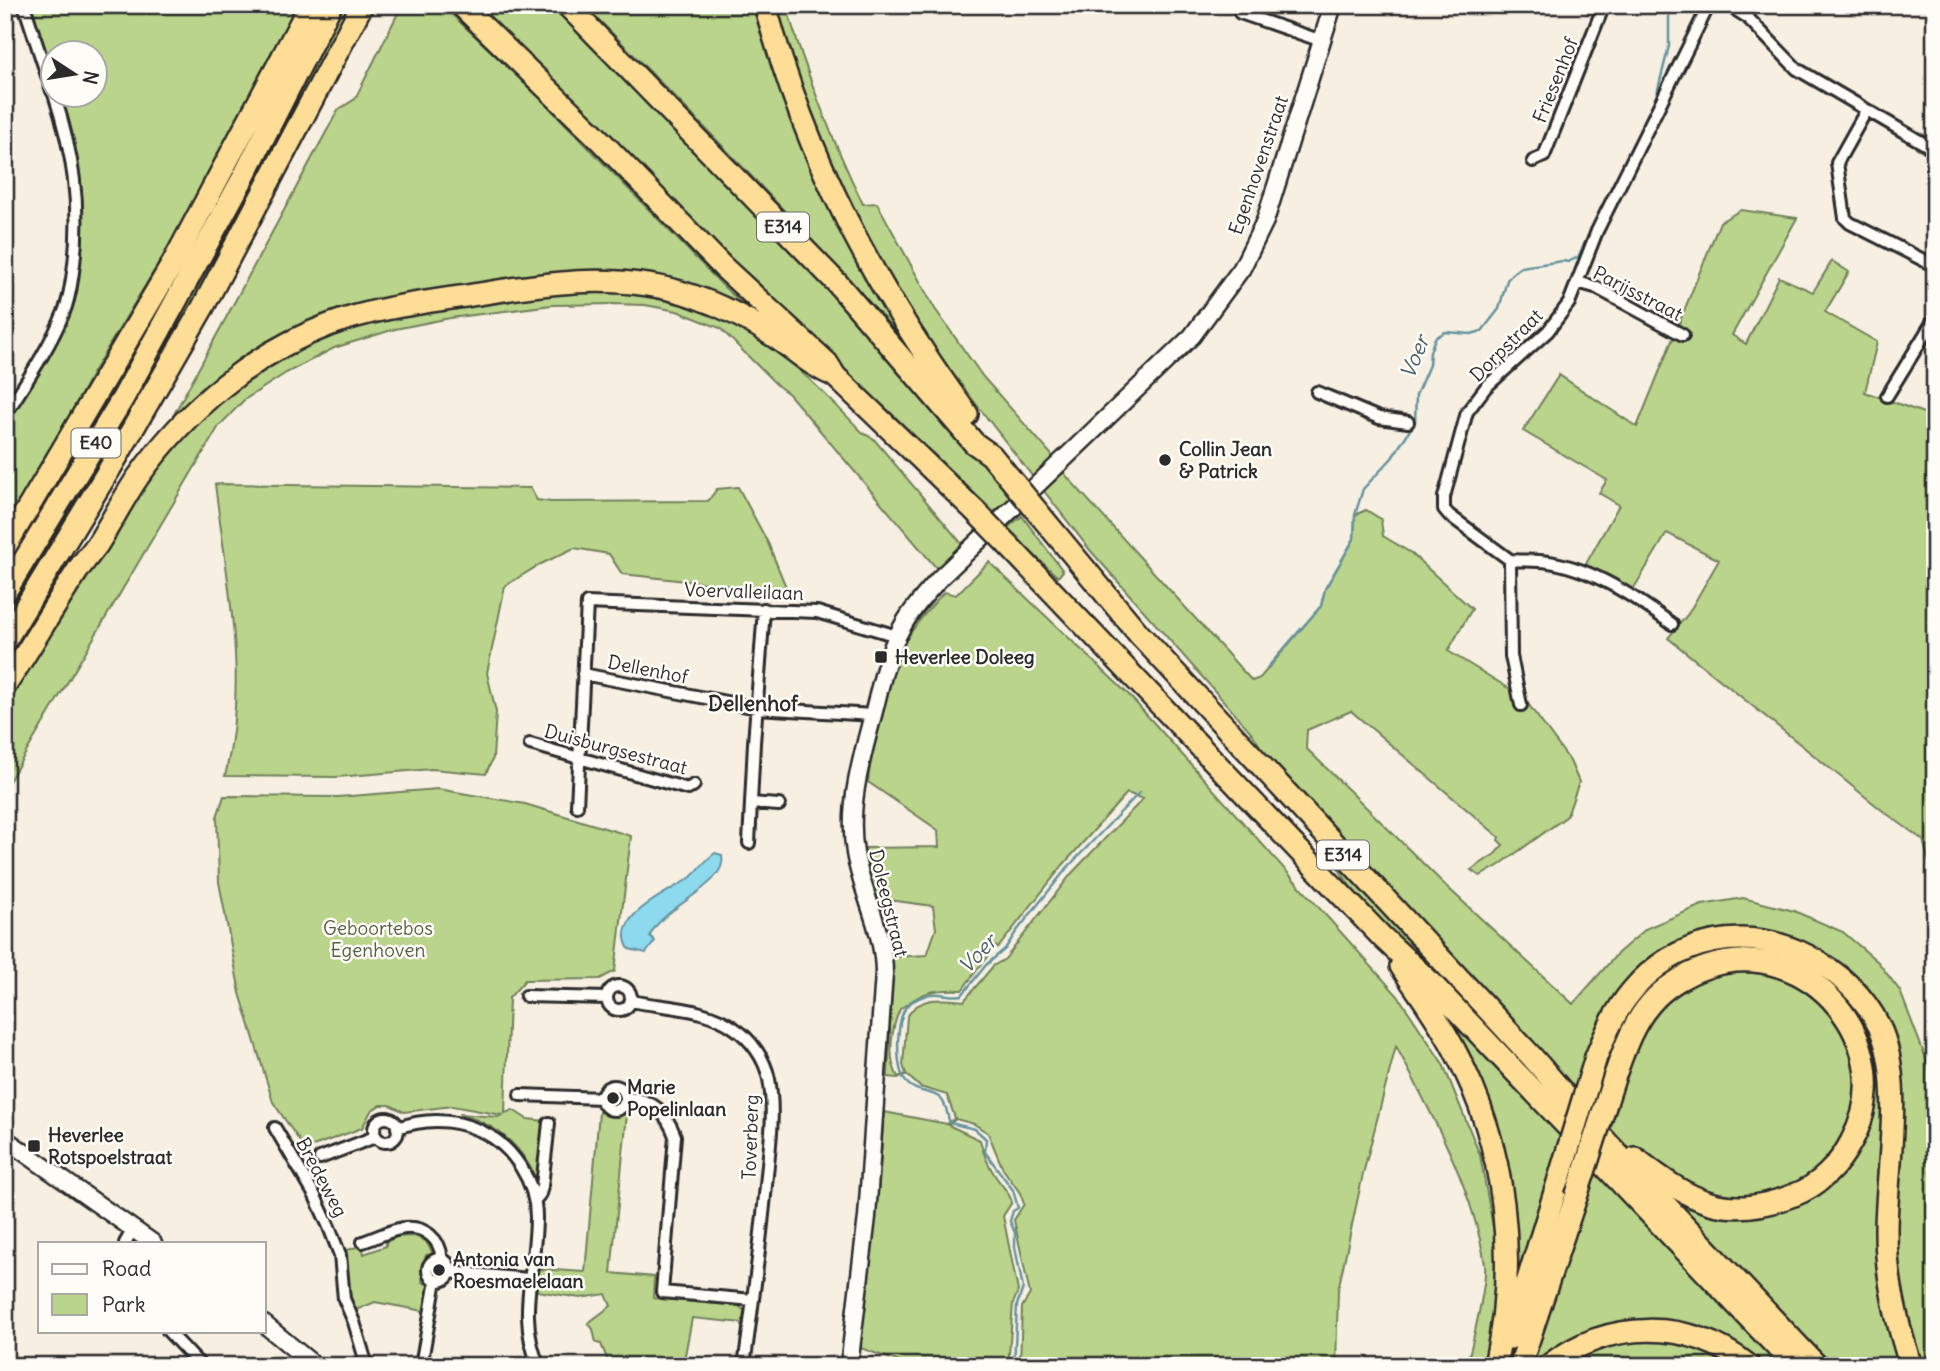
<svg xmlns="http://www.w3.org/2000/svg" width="1940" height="1371" font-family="Delius,sans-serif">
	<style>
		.green { fill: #bad48b; stroke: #72805b; stroke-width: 2; fill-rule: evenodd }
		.water { fill: #8dd9ed; stroke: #66939f; stroke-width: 2 }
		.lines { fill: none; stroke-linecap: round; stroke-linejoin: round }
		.stream { stroke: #66939f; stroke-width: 2.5 }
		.street-casing { stroke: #2b2b2b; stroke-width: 16 }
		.secondary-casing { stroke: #2b2b2b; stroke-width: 21 }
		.highway-casing { stroke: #2b2b2b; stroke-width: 26 }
		.street { stroke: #fdfcf7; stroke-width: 10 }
		.secondary { stroke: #fdfcf7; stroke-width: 16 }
		.highway { stroke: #fedd96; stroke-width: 21 }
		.highway-bridge-casing { stroke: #2b2b2b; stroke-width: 26; stroke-linecap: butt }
		.highway-bridge { stroke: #fedd96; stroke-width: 21 }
		.poi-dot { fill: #2b2b2b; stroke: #fdfcf7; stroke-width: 2.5 }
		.labels { text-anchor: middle; stroke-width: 5; stroke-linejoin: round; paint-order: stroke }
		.shield { fill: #fdfcf7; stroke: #6a6a68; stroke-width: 2 }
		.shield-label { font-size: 18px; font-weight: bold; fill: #2b2b2b }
		.street-label { font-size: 19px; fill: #2b2b2b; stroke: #fdfcf7 }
		.poi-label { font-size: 19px; font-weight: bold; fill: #2b2b2b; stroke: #fdfcf7; text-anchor: start }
		.park-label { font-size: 19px; fill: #565e48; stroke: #fdfcf7 }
		.water-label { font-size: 21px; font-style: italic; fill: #485f65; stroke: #fdfcf7 }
		.neighbourhood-label { font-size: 21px; font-weight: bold; fill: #2b2b2b; stroke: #fdfcf7 }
	</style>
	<rect width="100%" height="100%" fill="#f6efe2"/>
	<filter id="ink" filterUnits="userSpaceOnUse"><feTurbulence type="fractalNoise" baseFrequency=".0143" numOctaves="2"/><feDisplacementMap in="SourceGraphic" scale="14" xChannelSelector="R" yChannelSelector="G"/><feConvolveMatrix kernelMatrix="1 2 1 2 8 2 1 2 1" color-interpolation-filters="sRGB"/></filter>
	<g filter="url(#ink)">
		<path class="green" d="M29 5H297L288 30 209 180 93 372 62 430 5 524V421L37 371 75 286 82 233 80 177 72 138 58 95 94 94V52H52V78Z
			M344 5H351L194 305 103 464 5 624V611C128 414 237 211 344 5Z
			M402 5H442L541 99 725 288 751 311 646 277 347 313 165 431 338 110 355 99Z
			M469 5H555C659 109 765 213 864 322 915 379 963 438 1012 497L994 512 889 411 771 303Z
			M584 5H758L913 351C807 232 697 118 584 5Z
			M777 5H786C807 76 831 138 863 204L877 203 935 309 983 377 1051 454 1061 470 1252 681 1260 678 1321 606 1325 589 1354 539 1355 515 1366 510 1381 519 1383 536 1411 553 1472 609 1448 651 1523 697 1570 761 1579 782 1567 816 1498 866 1480 876 1471 870 1495 854 1503 845 1498 840 1499 837 1351 711 1307 730 1306 748 1446 886 1573 1004 1618 953 1647 928 1702 905 1743 898 1794 911 1843 932 1878 962 1900 991 1928 1064 1935 1118V1366H1674L1670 1363 1619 1358 1588 1366H1501L1514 1255 1457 1053 1251 732 1090 550 923 336 891 284 831 163 797 74Z
			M1741 210 1797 218 1732 335 1746 344 1779 277 1813 292 1832 261 1849 272 1825 312 1877 342 1865 392 1935 417V884L1923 840 1883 811 1668 638 1688 614 1719 560 1667 533 1631 593 1583 569 1619 505 1599 493 1607 480 1523 431 1559 375 1637 427 1720 222Z
			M589 289C614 292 640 292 664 297 749 314 807 375 864 434L873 438 962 544 938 570 789 394 778 386 720 328 677 311 645 305 614 304 552 305 450 318 395 329 334 348 286 373 244 400 219 426 5 788V708L125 515 156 470 195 424 238 384 279 358 322 337 401 314Z
			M215 484 530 488 537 500 551 502 708 501 717 489 738 487 768 543 788 592 622 574 609 554 574 548 539 565 505 586 487 673 496 712 493 758 486 774 432 769 337 777 225 776C249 680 227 581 215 484Z
			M1022 516 1063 571 1058 577 1006 529Z
			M989 562 1128 694 1398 996 1443 1064 1480 1155 1496 1244 1494 1317 1484 1366H1466C1472 1347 1487 1282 1485 1265 1473 1187 1432 1115 1396 1046L1363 1174 1338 1290 1336 1366H1020L1022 1307 1030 1294 1014 1220 1024 1204 1020 1193 1003 1169 988 1133 974 1124 956 1119 948 1125 980 1140C983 1153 988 1165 996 1177 1002 1186 1009 1192 1012 1202L1003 1216 1018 1291 1013 1304 1008 1366H902L900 1362 858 1347 879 1185 884 1112 947 1124 955 1118 947 1095 920 1087 906 1074 898 1078 888 1077 893 957 927 955 936 929 933 906 874 898 865 848 939 847 938 830 868 782C873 740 879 693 898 654 909 631 927 611 944 592L956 595ZM1127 793 1143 799 1072 873 1005 959 993 966 964 1001C943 999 919 995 907 1017L903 1065 906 1074 898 1077C887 1058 891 1029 900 1009 923 991 933 989 962 990L995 946 998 948 1063 865Z
			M438 789 525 804 631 836 615 971 600 979 525 980 509 998 505 1113 513 1110 527 1119 545 1121 539 1186C525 1149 498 1124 459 1114L498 1117 502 1115 452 1106 404 1112 390 1105H380L371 1111 362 1128 305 1149 273 1102 240 993 219 882 217 817 224 796 338 797Z
			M599 1112 627 1114 611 1273 654 1277 653 1298 738 1306 744 1310 743 1323 692 1318 683 1366H610L601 1344 596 1343 593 1329 588 1323 611 1306 606 1294 580 1298 537 1291 538 1269 585 1272Z
			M414 1236 426 1241 433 1254 426 1255 422 1282 429 1285 424 1311 375 1302 354 1311 345 1283 342 1252 362 1245 364 1254 386 1246V1242L396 1237Z"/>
		<path class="water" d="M715 853 722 855C729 886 661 906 650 936L655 941 646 953 629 949C608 915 671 892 691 877 700 869 705 860 715 853Z"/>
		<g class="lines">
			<path class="stream" d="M1267 668 1321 606 1325 589 1354 539 1355 515 1363 489 1392 458 1415 422 1416 395 1429 365 1430 352 1435 338 1445 332 1471 334 1482 331 1499 309 1507 280 1514 272 1521 267 1563 261 1568 262 1578 257 1656 97 1669 46V5
				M1014 1366 1017 1305 1023 1288 1015 1247V1233L1010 1221 1013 1211 1018 1208 1013 1190 985 1152 986 1139 975 1129 950 1123C947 1116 947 1103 940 1098 930 1090 917 1094 906 1082 895 1068 896 1022 906 1007 910 1002 918 998 924 996 938 990 949 998 962 995L986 965 1005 949 1016 932 1067 868 1140 792"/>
			<defs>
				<path id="street" d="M24 5 52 91
					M1728 5 1747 17 1797 69 1935 150
					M1240 13 1322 41
					M1866 111 1837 163 1845 218 1850 223 1935 266
					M1533 161 1544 156 1604 5
					M1577 282 1595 287 1683 335
					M1317 392 1379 418 1408 422
					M1887 396 1935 318
					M5 415C26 382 49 349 64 312 70 297 72 281 74 264 81 203 73 153 54 94
					M1510 560 1449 515 1444 509V497L1467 412 1486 387 1548 331 1569 303 1597 231 1709 5
					M1510 560C1523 561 1536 560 1549 562 1594 569 1636 598 1672 624
					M1510 560 1511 656 1521 705
					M583 674 757 708 873 715
					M530 744 688 789 694 785
					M751 803 779 805
					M577 806 587 603 817 612 897 636
					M749 843 754 743 764 609
					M607 998a12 12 0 1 1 24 0a12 12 0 1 1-24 0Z
					M526 996 607 998
					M631 1001C665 1008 705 1007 734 1028 751 1039 765 1059 769 1079 775 1111 770 1143 767 1175 761 1239 753 1302 744 1366
					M602 1098a12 12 0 1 1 24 0a12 12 0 1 1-24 0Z
					M520 1095 602 1098
					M627 1098C653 1099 666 1112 675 1136L662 1292 753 1300
					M374 1130a12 12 0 1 1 24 0a12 12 0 1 1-24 0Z
					M275 1128 315 1196 329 1227 340 1255 344 1299 354 1322 367 1366
					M397 1128C426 1118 453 1118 481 1131 513 1146 536 1182 536 1217 536 1268 516 1317 539 1366
					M320 1158 375 1137
					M535 1200 540 1194 542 1186 549 1123
					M363 1242C385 1235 409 1218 430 1235 438 1242 442 1249 441 1259
					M125 1243 133 1229
					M428 1270a11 11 0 1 1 22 0a11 11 0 1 1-22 0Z
					M449 1272 529 1279
					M168 1331 201 1366
					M421 1366 436 1280"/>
				<path id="secondary" d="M5 1139 153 1243
					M264 1324 315 1366
					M849 1366 867 1217 884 973C884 931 862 894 855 853 847 805 862 757 874 711 881 683 887 654 901 629 911 610 926 594 940 578L1192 336 1242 268 1265 221 1333 5"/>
				<path id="highway" d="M461 5 594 134 723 267 827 363 835 376 974 510
					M567 5 837 283 974 443 991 455 1009 477
					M765 5C807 159 873 286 967 414
					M1040 515 1139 634 1532 1057 1610 1146 1817 1366
					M1008 545 1329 882 1383 938 1431 983 1795 1366
					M5 547 173 263 310 5
					M5 592 123 398 243 178 331 5
					M5 641 112 465 203 307 362 5
					M5 686C30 648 53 608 78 570 84 561 91 553 97 545 111 523 123 499 138 477 186 410 251 354 329 325 377 307 429 302 479 294 551 282 622 272 693 296 722 306 752 321 778 339 797 352 813 367 835 376
					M1401 966C1419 994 1440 1021 1455 1051 1507 1147 1518 1260 1495 1366
					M1596 1057C1606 1033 1615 1011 1631 992 1676 937 1747 925 1808 956 1838 972 1864 995 1879 1026 1905 1080 1886 1171 1886 1231 1886 1275 1897 1324 1911 1366
					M1615 1075C1624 1050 1632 1025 1650 1004 1664 987 1686 974 1707 967 1810 933 1904 1047 1851 1142 1839 1165 1819 1186 1794 1195 1725 1222 1690 1201 1635 1158
					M1510 1338 1559 1179
					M1520 1366 1576 1197
					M1548 1366C1608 1319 1689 1318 1749 1366"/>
			</defs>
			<use href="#street" class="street-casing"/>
			<use href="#secondary" class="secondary-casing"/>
			<use href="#highway" class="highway-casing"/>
			<use href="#street" class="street"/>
			<use href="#secondary" class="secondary"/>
			<use href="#highway" class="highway"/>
			<defs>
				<path id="highway-bridge" d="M1009 477 1040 515
					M974 510 1008 545
					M1559 1179 1596 1057
					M1576 1197 1615 1075"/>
			</defs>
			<use href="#highway-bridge" class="highway-bridge-casing"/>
			<use href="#highway-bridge" class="highway-bridge"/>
		</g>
	</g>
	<g class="poi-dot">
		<circle cx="1165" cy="460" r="7"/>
		<rect x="874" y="650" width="14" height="14" rx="3.5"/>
		<circle cx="613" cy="1098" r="7"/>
		<rect x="27" y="1139" width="14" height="14" rx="3.5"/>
		<circle cx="439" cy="1270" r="7"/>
	</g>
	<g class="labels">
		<g class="shield">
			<rect x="757" y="212.5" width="52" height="29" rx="5"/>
			<rect x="71.5" y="428.5" width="49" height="29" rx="5"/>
			<rect x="1317" y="840.5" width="52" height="29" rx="5"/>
		</g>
		<g class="shield-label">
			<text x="783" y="233">E314</text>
			<text x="96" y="449">E40</text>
			<text x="1343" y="861">E314</text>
		</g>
		<g class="street-label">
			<text transform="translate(1555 80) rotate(-68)" y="7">Friesenhof</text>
			<text transform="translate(1258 165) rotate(-71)" y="7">Egenhovenstraat</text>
			<text transform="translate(1638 293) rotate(27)" y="7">Parijsstraat</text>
			<text transform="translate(1506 345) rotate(-45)" y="7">Dorpstraat</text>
			<text transform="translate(744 591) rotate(2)" y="7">Voervalleilaan</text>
			<text transform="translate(648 669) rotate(11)" y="7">Dellenhof</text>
			<text transform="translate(616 749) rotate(15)" y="7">Duisburgsestraat</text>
			<text transform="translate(889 903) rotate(76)" y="7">Doleegstraat</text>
			<text transform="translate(750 1137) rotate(-88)" y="7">Toverberg</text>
			<text transform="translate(322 1177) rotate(62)" y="7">Bredeweg</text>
		</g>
		<g class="poi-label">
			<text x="1179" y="456">Collin Jean<tspan x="1179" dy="22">&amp; Patrick</tspan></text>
			<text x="895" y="664">Heverlee Doleeg</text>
			<text x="627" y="1094">Marie<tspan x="627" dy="22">Popelinlaan</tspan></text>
			<text x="48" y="1142">Heverlee<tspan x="48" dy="22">Rotspoelstraat</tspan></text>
			<text x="453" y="1266">Antonia van<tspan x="453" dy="22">Roesmaelelaan</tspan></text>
		</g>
		<g class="park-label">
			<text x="378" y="935">Geboortebos<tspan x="378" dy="22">Egenhoven</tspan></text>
		</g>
		<g class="water-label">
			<text transform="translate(1415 357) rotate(-68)" y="7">Voer</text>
			<text transform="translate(978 954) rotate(-47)" y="7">Voer</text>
		</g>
		<g class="neighbourhood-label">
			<text x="753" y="711">Dellenhof</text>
		</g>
	</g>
	<rect width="1940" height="1371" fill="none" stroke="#fdfcf7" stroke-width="28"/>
	<rect x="14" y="14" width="1912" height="1343" fill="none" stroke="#2b2b2b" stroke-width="2.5" filter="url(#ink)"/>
	<rect x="38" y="1242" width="228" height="91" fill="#fdfcf7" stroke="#a9a8a5" stroke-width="2"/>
	<rect x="52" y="1264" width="35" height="10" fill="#fdfcf7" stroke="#a9a8a5" stroke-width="2"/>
	<text x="102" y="1276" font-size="21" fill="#2b2b2b">Road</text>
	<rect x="52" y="1294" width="35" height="21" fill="#bad48b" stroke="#a9a8a5" stroke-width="2"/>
	<text x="102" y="1312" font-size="21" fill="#2b2b2b">Park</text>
	<g transform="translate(74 74) rotate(102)"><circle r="33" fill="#fdfcf7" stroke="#a9a8a5" stroke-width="2"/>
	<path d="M0-5L12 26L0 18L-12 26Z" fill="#2b2b2b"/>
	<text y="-10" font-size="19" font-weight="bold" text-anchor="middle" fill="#2b2b2b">N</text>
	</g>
</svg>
